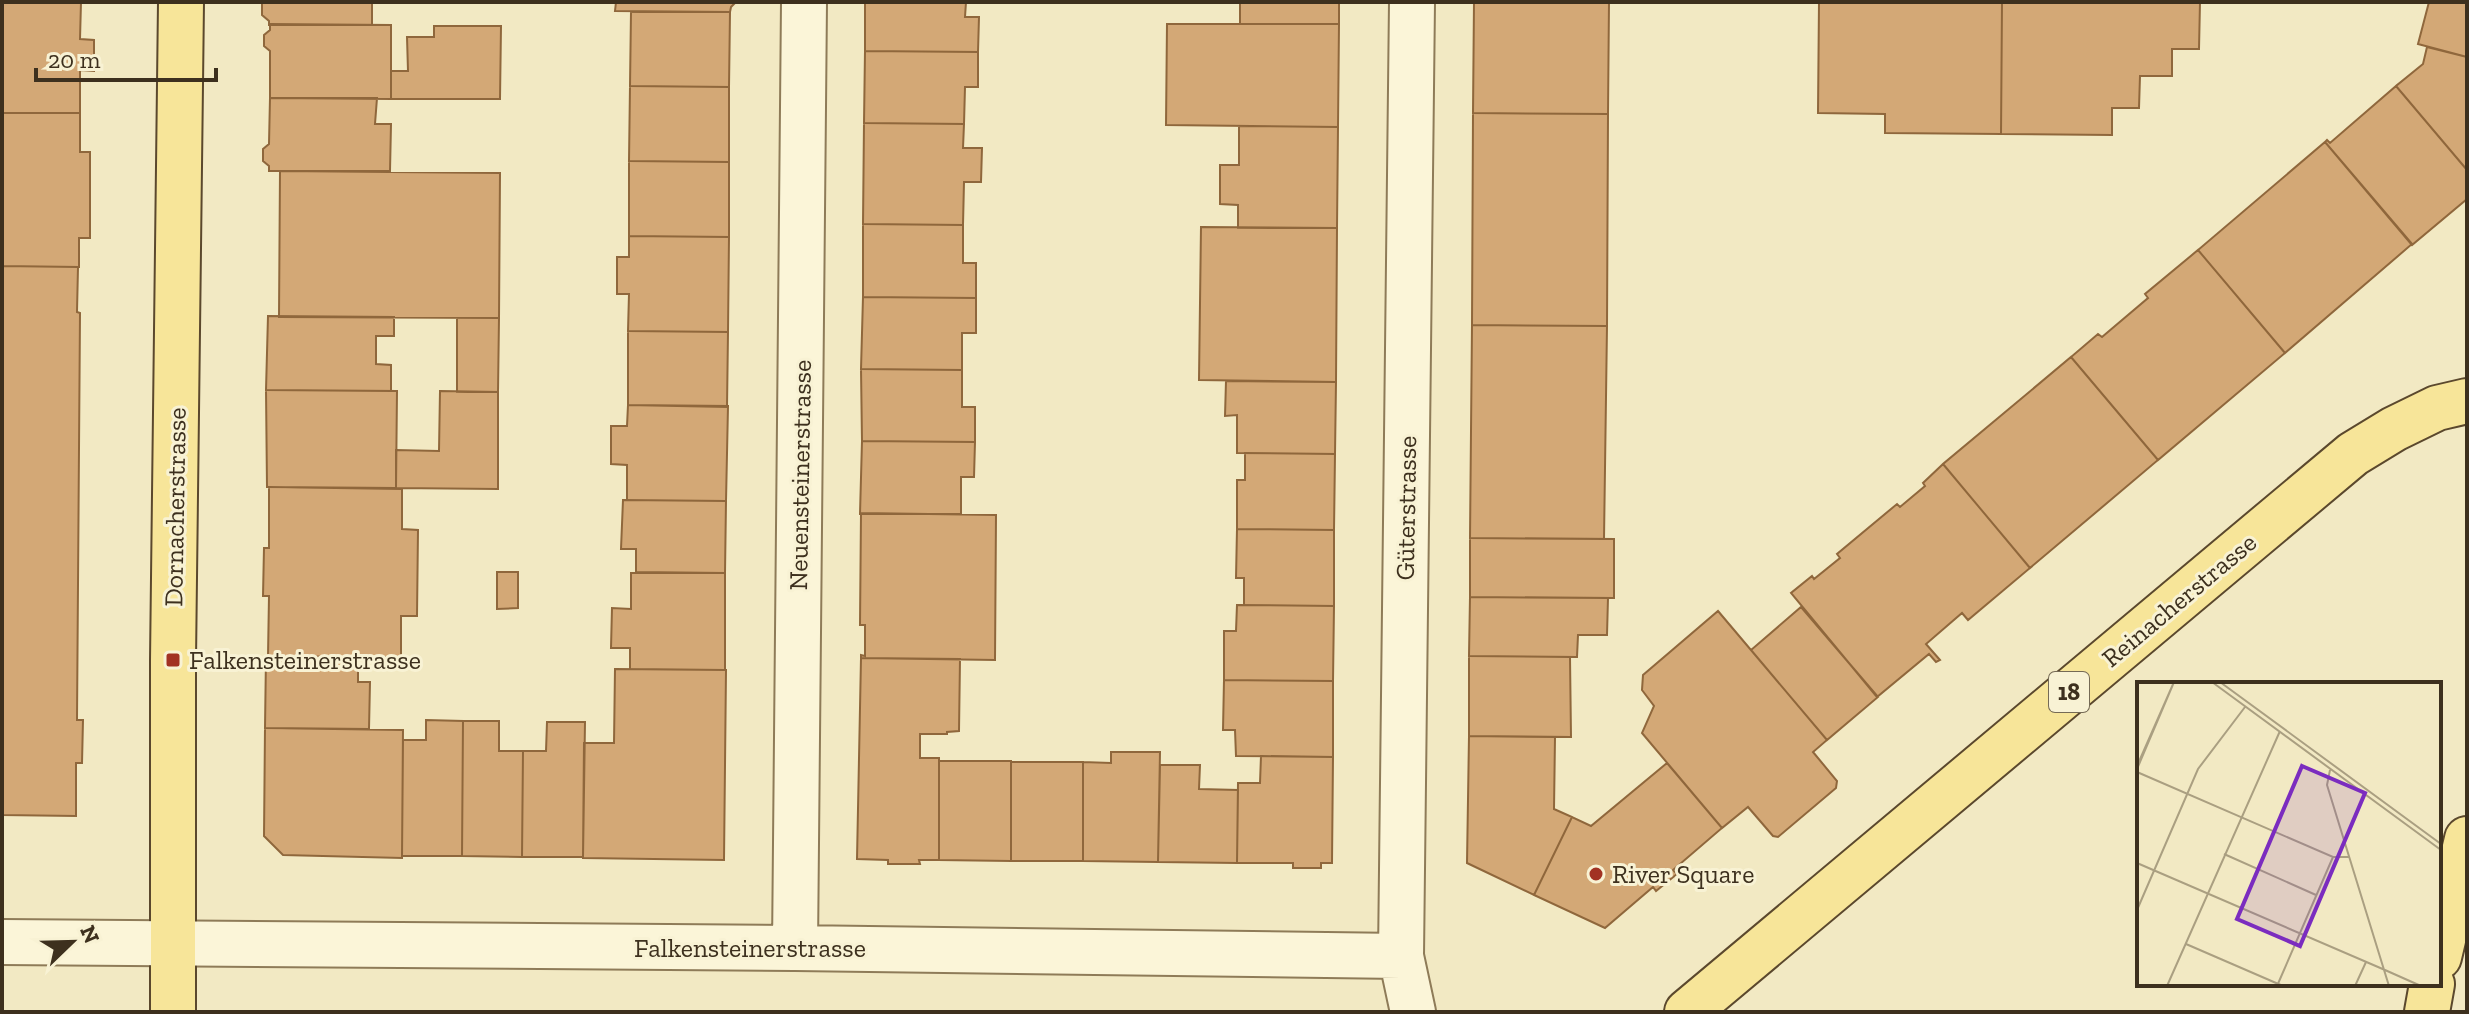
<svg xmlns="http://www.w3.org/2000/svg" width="2469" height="1014" font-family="'Zilla Slab',serif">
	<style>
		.building { fill: #d3a876; stroke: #8f673c; stroke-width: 2 }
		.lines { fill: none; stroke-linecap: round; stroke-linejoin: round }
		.minor-casing { stroke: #8e7b58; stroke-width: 48 }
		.major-casing { stroke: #5b482d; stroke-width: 48 }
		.minor { stroke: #fbf5d8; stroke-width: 44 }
		.major { stroke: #f7e599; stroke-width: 44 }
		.poi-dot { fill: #a23223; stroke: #f8f2d4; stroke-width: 3 }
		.labels { text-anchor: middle; stroke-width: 6; stroke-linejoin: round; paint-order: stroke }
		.shield { fill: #f8f2d4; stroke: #756a55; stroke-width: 2 }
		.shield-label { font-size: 24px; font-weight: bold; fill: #3d301e }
		.street-label { font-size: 26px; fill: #3d301e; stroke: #f8f2d4 }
		.poi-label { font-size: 26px; fill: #3d301e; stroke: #f8f2d4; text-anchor: start }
		.inset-road { fill: none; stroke: #aa9f81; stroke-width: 2 }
		.view { fill: #7b2cbf; fill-opacity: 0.15; stroke: #7b2cbf; stroke-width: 4 }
		.inset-edge { fill: none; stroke: #3d301e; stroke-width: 4 }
	</style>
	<rect width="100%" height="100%" fill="#f2e9c3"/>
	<path class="building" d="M2 2H81L80 39 94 40V71L80 70V113H2Z
		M262 2H372V25H269V21L262 15Z
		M616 2H736L731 7 730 12 615 11Z
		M865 2H966L965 17H979L978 52 865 51Z
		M1240 2H1339V24H1240Z
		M1474 2H1609L1608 114 1473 113Z
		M1819 2H2002L2001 134 1885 133V114L1818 113Z
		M2002 2H2200L2199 49H2172V76H2140L2139 108H2112V135L2001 134Z
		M2429 2H2467V57L2418 44Z
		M631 12H730L729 87 630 86Z
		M270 24 391 25V99L270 98V51L264 46V35L270 30Z
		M1167 24H1339L1338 127 1166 125Z
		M434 26H501L500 99H391V71H408L407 37H434Z
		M2427 47 2467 57V170L2396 86 2423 64Z
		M865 51 978 52V87H965L964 124 864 123Z
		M630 86 729 87V162L629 161Z
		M2396 86 2467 170V199L2412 245 2325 142 2327 140 2330 143Z
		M270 98H377L375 124H391L390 171H269V166L263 161V149L269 144Z
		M2 113H80V152H90V238H79V267L2 266Z
		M1473 113 1608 114 1607 326 1472 325Z
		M864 123 964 124 963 148H982L981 182H964L963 225 863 224Z
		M1239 126 1338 127 1337 228H1238V205L1220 204V165H1239Z
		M2325 142 2412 244 2285 353 2198 250Z
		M629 161 729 162V237L629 236Z
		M280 171 500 173 499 318 279 317Z
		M863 224 963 225V263H976V298L863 297Z
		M1201 227 1337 228 1336 382 1199 380Z
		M629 236 729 237 728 332 628 331 629 294H617V257H629Z
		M2198 250 2285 353 2158 460 2071 357 2098 334 2102 337 2148 298 2145 294Z
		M2 266 78 267 77 312 80 313 77 720H83L82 763H76V816L2 815Z
		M863 297 976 298V333H962V370L861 369Z
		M268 316 394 317V336H376V364L391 365V391L266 390Z
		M457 318H499L498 392H457Z
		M1472 325 1607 326 1604 539 1470 538Z
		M628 331 728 332 727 407 628 405Z
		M2071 357 2158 460 2030 568 1943 464Z
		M861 369 962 370V407H975V442L862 441Z
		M1226 381 1336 382 1335 454 1237 453V415L1225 416Z
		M266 390 397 391 396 488 267 487Z
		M440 391 498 392V489L396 488V450L439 451Z
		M628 405 728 406 726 501 627 500V465L611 464V426H627Z
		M862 441 975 442 974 477H961V514H860Z
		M1245 453 1335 454 1334 530 1237 529V480H1245Z
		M1943 464 2030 568 1968 620 1962 613 1926 644 1940 660 1936 662 1929 654 1877 697 1791 593 1812 576 1814 579 1840 558 1837 554 1897 504 1900 507 1925 486 1923 483Z
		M269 487 402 489V529L418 530 417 616H401V657H268L269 596H263L264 548H269Z
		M623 500 726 501 725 573 636 572V549H621Z
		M861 513 996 515 995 660 861 658V655L865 656V625H860Z
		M1237 529 1334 530V606L1244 605V578H1236Z
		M1470 538 1614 539V598L1470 597Z
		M497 572H518V608L497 609Z
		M631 573H725V670L630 669V648H611L612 608 631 609Z
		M1470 597 1608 598 1607 635H1578L1577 657 1469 656Z
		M1237 605 1334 606 1333 681 1224 680V631H1236Z
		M1801 607 1878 697 1827 740 1751 650Z
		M1718 611 1827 740 1813 752 1837 781 1836 788 1778 837 1773 836 1748 807 1722 828 1642 733 1654 706 1642 690 1643 675Z
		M266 656 358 657V682H370L369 729 265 728Z
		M1469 656 1570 657 1571 737 1469 736Z
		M861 658 960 659 959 731 947 732V734H920V758H939V860H919L920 864H888V860L857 859Z
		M615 669 726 670 724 860 583 858 584 743H614Z
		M1224 680 1333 681V757L1236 756 1235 730H1223Z
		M426 720 463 721 462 856H402L403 740H426Z
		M463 721H499V751H523L522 857 462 856Z
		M547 722H585L583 857H522L523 751H546Z
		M265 728 403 730 402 858 283 855 264 836Z
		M1469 736 1555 737 1554 809 1572 817 1534 895 1467 863Z
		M1111 752H1160L1158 862 1083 861V762L1111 763Z
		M1261 756 1333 757 1332 863H1321V868H1293V863H1237L1238 783H1260Z
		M939 761H1011V861L939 860Z
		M1011 762H1083V861H1011Z
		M1667 763 1722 828 1673 870 1677 874 1656 891 1653 887 1605 928 1534 895 1572 817 1591 826Z
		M1160 765H1200L1199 789 1238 790 1237 863 1158 862Z"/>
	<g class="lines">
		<defs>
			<path id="minor" d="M1412 2 1401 956 1413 1012
				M2 942 795 948 1401 956
				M795 948 804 2"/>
			<path id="major" d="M2439 957 2467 839
				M173 1012V660L181 2
				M1687 1012 2353 454 2394 429 2437 408 2467 401
				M2427 1012 2432 984"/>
		</defs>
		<use href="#minor" class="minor-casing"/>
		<use href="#major" class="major-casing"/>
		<use href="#minor" class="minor"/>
		<use href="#major" class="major"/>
	</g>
	<g class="poi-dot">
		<rect x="165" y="652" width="16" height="16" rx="4"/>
		<circle cx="1596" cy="874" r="8"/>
	</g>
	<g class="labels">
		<rect class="shield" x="2049" y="672" width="40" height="40" rx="6"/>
		<g class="shield-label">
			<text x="2069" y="700">18</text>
		</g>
		<g class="street-label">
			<text transform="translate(800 475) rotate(-89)" y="9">Neuensteinerstrasse</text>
			<text transform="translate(175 507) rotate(-89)" y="9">Dornacherstrasse</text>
			<text transform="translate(1406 508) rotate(-89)" y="9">Güterstrasse</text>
			<text transform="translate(2179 600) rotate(-40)" y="9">Reinacherstrasse</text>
			<text x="750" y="957">Falkensteinerstrasse</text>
		</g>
		<g class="poi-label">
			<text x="189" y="669">Falkensteinerstrasse</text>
			<text x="1612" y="883">River Square</text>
		</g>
	</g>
	<g transform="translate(2137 682)">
		<rect width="304" height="304" fill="#f2e9c3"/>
		<path class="inset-road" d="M75 0 304 168M83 0 304 162M0 84 37 0M0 87 37 0M193 88 190 103 252 304M0 90 196 175H212M87 172 179 213M0 181 248 288M0 228 61 87 108 25M49 262 146 304M248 288 284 304M30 304 143 49M140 304 196 175M218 304 229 280"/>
		<path class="view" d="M165 84 228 111 163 264 100 237Z"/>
		<rect width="304" height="304" class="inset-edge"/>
	</g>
	<rect width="2469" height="1014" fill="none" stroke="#3d301e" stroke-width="8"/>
	<g transform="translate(72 942) rotate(67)" stroke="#f8f2d4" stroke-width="6" paint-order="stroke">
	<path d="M0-6L14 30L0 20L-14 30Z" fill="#3d301e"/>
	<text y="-12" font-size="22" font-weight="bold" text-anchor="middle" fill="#3d301e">N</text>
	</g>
	<path d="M36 68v12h180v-12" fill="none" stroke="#3d301e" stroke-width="4"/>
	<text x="48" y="68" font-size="24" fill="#3d301e" stroke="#f8f2d4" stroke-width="6" paint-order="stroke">20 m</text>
</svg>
